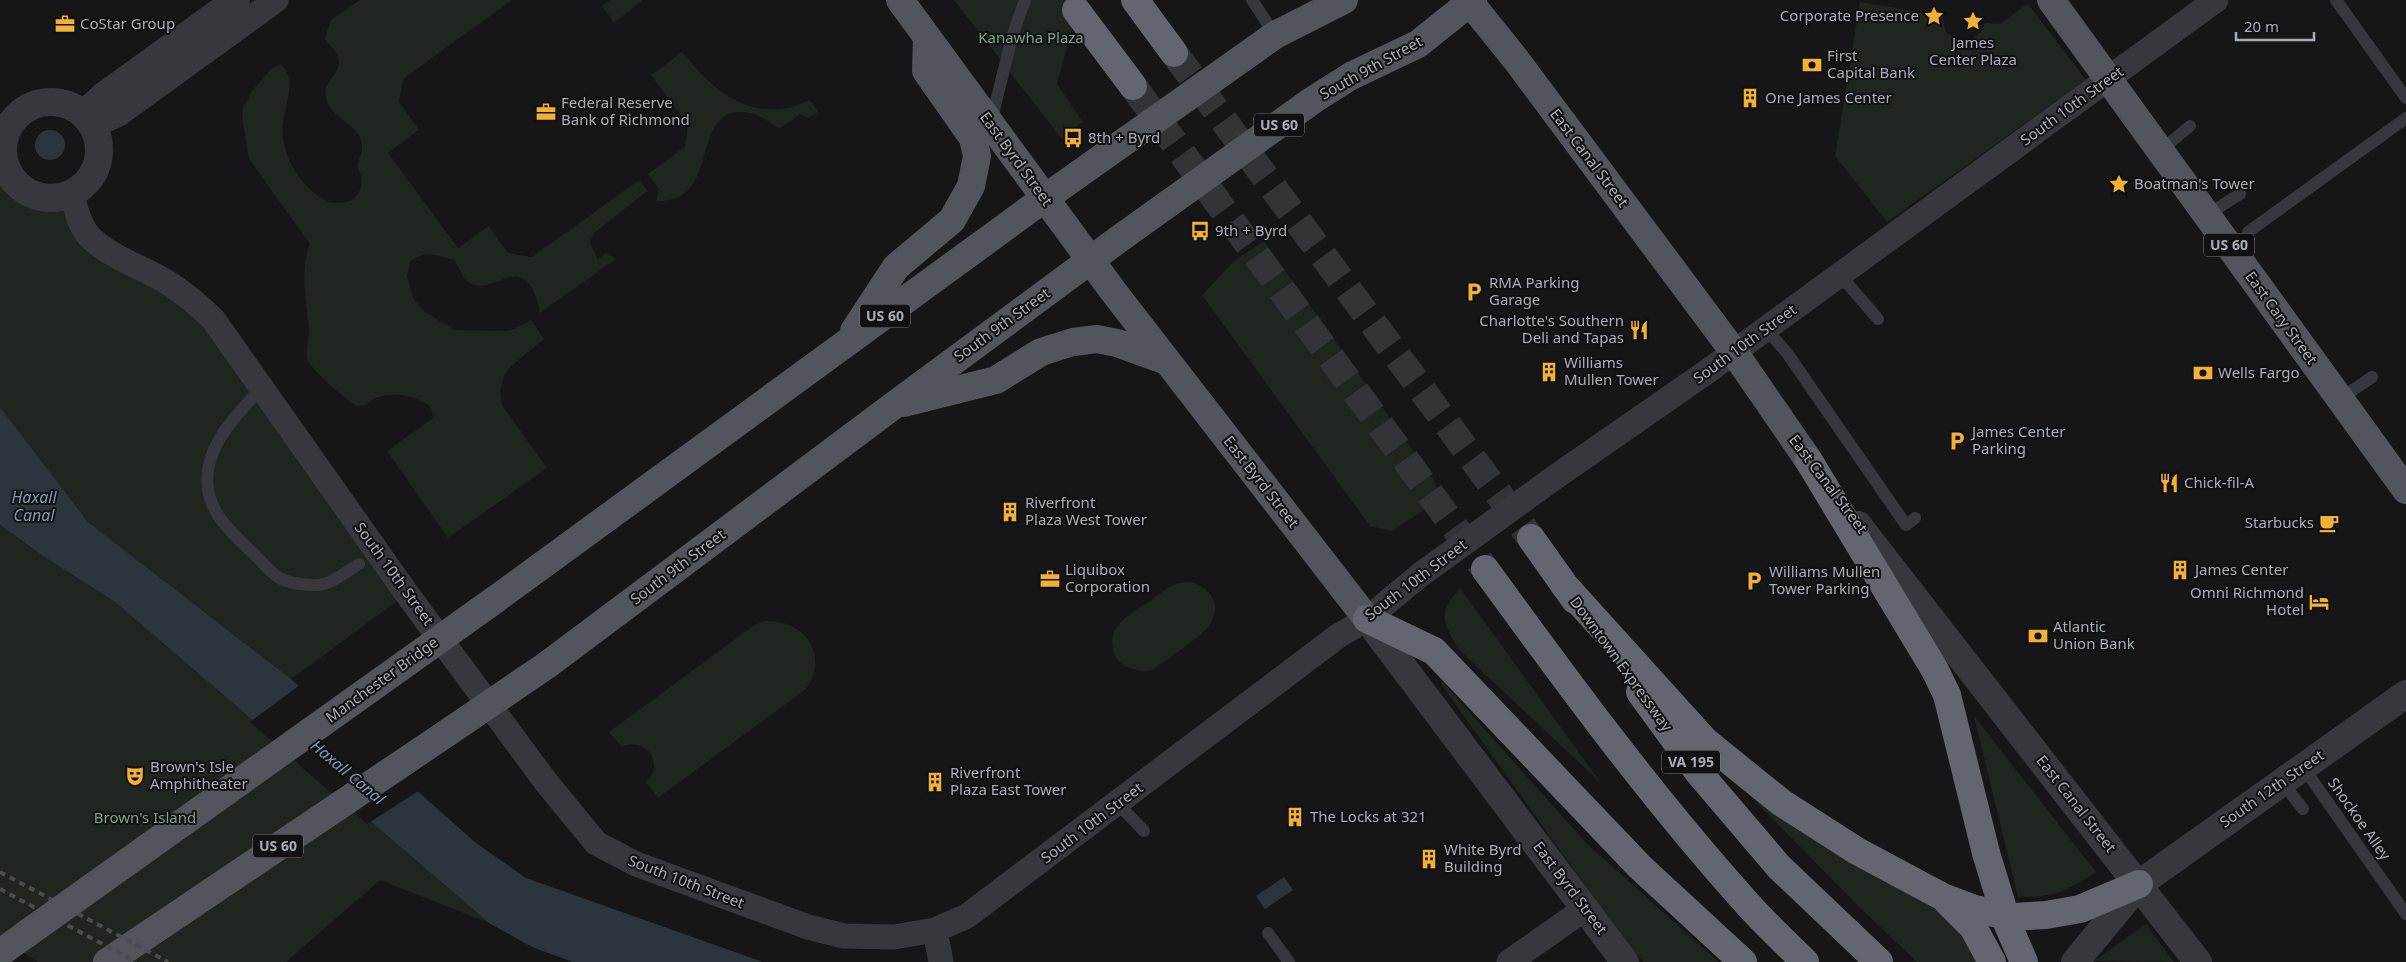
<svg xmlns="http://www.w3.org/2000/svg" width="2406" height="962" font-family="'Noto Sans',sans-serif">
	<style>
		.green { fill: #1e261f }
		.water { fill: #2c353c }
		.pier { fill: #161618 }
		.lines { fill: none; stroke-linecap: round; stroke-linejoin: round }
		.motorway-tunnel { stroke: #333438; stroke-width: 28; stroke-dasharray: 28 14; stroke-linecap: butt }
		.service { stroke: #37383d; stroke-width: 12 }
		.minor { stroke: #37383d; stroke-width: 25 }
		.tertiary { stroke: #37383d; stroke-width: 28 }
		.primary { stroke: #53555c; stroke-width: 28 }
		.motorway { stroke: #63666e; stroke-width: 28 }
		.rail { stroke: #4a4c52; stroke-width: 4; stroke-dasharray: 6 5; stroke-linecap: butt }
		.primary-bridge { stroke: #53555c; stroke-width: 28 }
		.motorway-bridge { stroke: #63666e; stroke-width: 28 }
		.labels { text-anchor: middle; stroke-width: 4; stroke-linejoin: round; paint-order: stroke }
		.shield { fill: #111113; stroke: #7b7e86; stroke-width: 1 }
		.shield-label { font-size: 14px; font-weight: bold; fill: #a8adb8 }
		.poi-label { font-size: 15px; fill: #a8adb8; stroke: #111113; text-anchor: start }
		.park-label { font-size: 15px; fill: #7fa381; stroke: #111113 }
		.street-label { font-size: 15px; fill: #a8adb8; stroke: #111113 }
		.water-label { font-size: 16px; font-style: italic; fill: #7f9bb3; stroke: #111113 }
	</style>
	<rect width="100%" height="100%" fill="#161618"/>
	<path class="green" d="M360 0H512L403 79 399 102 419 130 388 153 458 248 489 226 508 253 532 257 639 180 647 191 593 234 590 243 598 259 606 253 616 259 540 313C525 242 495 300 468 282 462 278 459 266 454 260 438 256 424 249 410 262L407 276 414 300 425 312 455 330 505 331 514 329 531 320 544 339 509 368 504 376 500 391 502 405 547 468 448 538 387 451 433 418 431 407C417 396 393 391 376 398 371 400 366 406 359 406 350 405 311 369 308 361 305 352 309 340 309 331 307 301 299 273 310 244L249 159 242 117 243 108 252 91 271 69 280 64C298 78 285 104 283 122 280 146 292 171 308 187 316 195 326 203 338 203 354 203 363 194 361 177 361 172 357 169 358 163 359 158 362 154 362 148 362 125 338 123 329 105 316 81 344 76 338 57 336 49 328 45 325 38L331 20Z
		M610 0H643L614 23 602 6Z
		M954 0H1080L1057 84 1083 122 1061 138Z
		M1860 2 1943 16 1945 31C1959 46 1979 42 1985 23L1999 24 2028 4 2086 80 1887 222 1835 156Z
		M682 52C708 83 736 113 780 109 790 109 801 103 810 100L818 112 808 118 800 114 779 129C766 119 755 111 738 112 701 114 711 172 685 193 678 200 666 200 656 202L659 189 648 174 685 147 688 125 651 75Z
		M0 127 7 131C0 169 23 202 62 197L80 219 193 300 407 594 291 679 88 522 0 407Z
		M1264 241 1434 480 1437 490 1431 504 1424 510 1392 531 1370 526 1202 295 1234 261Z
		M0 525 43 556 115 602 489 923 380 880 286 962H38L0 938Z
		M1191 582C1213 589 1223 606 1208 627 1199 638 1166 660 1153 670 1142 672 1133 670 1123 665 1118 661 1114 656 1113 649 1107 625 1133 612 1150 601 1159 594 1168 586 1180 583 1183 582 1188 582 1191 582Z
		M1460 588 1601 783 1458 649C1442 619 1437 615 1460 588Z
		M764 621C804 619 830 653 806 689L658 798 646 782C666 764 645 735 622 747L609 732 753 626Z
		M1440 679 1588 845 1719 962H1643L1592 895 1443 687Z
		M1974 716 2096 872C2066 891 2054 898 2018 897Z
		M1725 770 1952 919 1967 943 1976 962H1917L1857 905Z
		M2146 924 2174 962 2094 961Z"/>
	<path class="water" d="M35 145a15 15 0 1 1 30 0a15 15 0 1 1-30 0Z
		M0 407 88 522 291 679 476 843 526 878 763 962H573L532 947 489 923 115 602 43 556 0 525Z
		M1284 877 1293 890 1265 909 1256 896Z"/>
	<path class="pier" d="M301 684 420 790 367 824 250 722Z"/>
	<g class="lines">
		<path class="motorway-tunnel" d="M1174 53 1531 538
			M1133 86 1485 569"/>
		<path class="service" d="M1252 0 1275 35
			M2336 0 2406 98
			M991 122 1012 37 1025 0
			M2160 151 2190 126
			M2207 215 2240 194
			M2248 232 2406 118
			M1840 275 1878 319
			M1766 329 1787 353 1906 525 1915 518
			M261 388C240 412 213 437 208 470 202 509 231 532 256 556 262 562 270 572 278 577 287 583 304 585 315 585 331 585 346 572 359 564
			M2340 399 2372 377
			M2303 767 2406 914
			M2282 782 2303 809
			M1118 804 1144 831
			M1268 933 1289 962"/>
		<path class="minor" d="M93 126 119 114 276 0
			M71 194C76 208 80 229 92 239 110 256 136 265 158 277 179 288 196 303 213 319L407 594 546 782 596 843 636 864 808 927 844 936 894 937 935 930 967 916 1338 636 1367 619 1420 575 1554 478 1708 371 2216 0
			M935 930 941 962
			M1509 962 1586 908"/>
		<path class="tertiary" d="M3 150a48 48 0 1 1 96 0a48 48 0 1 1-96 0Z
			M84 114 105 95 236 0
			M1858 525 2198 962
			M1367 619 1625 962
			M2075 962 2139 884 2406 694"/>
		<path class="primary" d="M900 0 1113 291 1367 619
			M1468 0 1517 61 1734 352 1809 461
			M2051 0 2406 490
			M854 331 896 267 952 220 971 186 977 156 973 138 926 71 927 38
			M904 403 996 380 1041 352 1073 342 1097 339 1117 343 1167 361
			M496 599 1045 198 1261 45 1275 35 1344 0
			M547 665 893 406 1119 239 1313 100 1351 76 1418 44 1473 0
			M0 953 25 935
			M107 962 450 731"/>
		<path class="motorway" d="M1135 0 1174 53
			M1076 10 1133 86
			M1809 461 1935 670 1947 695 1986 853
			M1531 538 1575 600
			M1485 569C1568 683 1650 795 1744 900 1763 922 1784 941 1805 962
			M1564 585 1705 741 1782 803 1857 851 1943 897 1975 909 2013 917 2046 915 2080 909 2139 884
			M1367 619 1434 651 1640 867 1743 962
			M1640 692 1699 773 1779 867 1879 962
			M1947 901 1973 927 1992 962"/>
		<path class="rail" d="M0 872 168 962
			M0 889 136 962"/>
		<path class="primary-bridge" d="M450 731 547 665
			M25 935 496 599"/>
		<path class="motorway-bridge" d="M1986 853 2008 925 2024 962"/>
	</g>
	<defs>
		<symbol id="sight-bare" viewBox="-9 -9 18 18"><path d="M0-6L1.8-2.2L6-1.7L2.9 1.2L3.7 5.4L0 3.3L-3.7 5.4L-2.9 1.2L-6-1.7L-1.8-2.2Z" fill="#f2b134" stroke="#111113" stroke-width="2.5" paint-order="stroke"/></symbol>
		<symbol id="office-bare" viewBox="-9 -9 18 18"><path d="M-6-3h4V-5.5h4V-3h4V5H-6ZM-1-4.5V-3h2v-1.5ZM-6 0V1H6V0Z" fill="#f2b134" stroke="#111113" stroke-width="2.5" paint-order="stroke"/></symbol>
		<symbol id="bank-bare" viewBox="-9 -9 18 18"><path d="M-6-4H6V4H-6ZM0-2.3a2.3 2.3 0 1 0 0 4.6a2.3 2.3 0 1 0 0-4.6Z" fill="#f2b134" stroke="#111113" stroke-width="2.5" paint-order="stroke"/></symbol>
		<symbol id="building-bare" viewBox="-9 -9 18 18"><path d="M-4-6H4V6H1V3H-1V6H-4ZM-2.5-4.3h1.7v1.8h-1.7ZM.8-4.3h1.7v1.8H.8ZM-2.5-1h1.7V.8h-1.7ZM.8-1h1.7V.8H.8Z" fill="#f2b134" stroke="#111113" stroke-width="2.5" paint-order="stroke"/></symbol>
		<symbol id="bus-bare" viewBox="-9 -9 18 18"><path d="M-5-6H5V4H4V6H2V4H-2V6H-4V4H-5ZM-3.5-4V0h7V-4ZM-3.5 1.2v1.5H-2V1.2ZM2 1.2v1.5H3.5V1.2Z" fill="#f2b134" stroke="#111113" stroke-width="2.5" paint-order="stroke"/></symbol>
		<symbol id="parking-bare" viewBox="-9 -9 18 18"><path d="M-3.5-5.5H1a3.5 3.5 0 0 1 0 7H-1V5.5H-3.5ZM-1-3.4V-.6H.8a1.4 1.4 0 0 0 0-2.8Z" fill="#f2b134" stroke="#111113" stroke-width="2.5" paint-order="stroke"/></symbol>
		<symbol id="restaurant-bare" viewBox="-9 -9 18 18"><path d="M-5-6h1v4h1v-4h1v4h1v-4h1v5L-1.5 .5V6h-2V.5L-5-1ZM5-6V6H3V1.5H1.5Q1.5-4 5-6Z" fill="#f2b134" stroke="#111113" stroke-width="2.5" paint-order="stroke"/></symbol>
		<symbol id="cafe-bare" viewBox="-9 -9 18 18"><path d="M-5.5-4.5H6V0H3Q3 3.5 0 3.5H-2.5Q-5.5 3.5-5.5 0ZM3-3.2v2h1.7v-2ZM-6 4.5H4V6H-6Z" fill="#f2b134" stroke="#111113" stroke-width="2.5" paint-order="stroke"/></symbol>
		<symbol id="hotel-bare" viewBox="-9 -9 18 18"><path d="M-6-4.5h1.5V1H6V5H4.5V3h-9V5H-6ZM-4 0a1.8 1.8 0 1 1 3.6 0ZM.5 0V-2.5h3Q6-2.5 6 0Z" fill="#f2b134" stroke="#111113" stroke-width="2.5" paint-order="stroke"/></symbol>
		<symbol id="theatre-bare" viewBox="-9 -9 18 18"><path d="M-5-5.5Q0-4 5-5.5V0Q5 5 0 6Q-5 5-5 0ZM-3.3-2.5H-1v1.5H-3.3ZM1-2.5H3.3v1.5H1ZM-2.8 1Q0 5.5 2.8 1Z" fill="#f2b134" stroke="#111113" stroke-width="2.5" paint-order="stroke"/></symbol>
	</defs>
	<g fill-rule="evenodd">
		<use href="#sight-bare" x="1920" y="2" width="28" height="28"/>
		<use href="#sight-bare" x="1959" y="7" width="28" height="28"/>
		<use href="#office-bare" x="51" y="10" width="28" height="28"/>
		<use href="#bank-bare" x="1798" y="51" width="28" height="28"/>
		<use href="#building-bare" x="1736" y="84" width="28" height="28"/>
		<use href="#office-bare" x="532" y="98" width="28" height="28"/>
		<use href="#bus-bare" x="1059" y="124" width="28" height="28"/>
		<use href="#sight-bare" x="2105" y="170" width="28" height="28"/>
		<use href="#bus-bare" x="1186" y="217" width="28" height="28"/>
		<use href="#parking-bare" x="1460" y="278" width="28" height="28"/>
		<use href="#restaurant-bare" x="1625" y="316" width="28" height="28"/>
		<use href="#building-bare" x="1535" y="358" width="28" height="28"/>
		<use href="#bank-bare" x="2189" y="359" width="28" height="28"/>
		<use href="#parking-bare" x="1943" y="427" width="28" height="28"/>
		<use href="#restaurant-bare" x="2155" y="469" width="28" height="28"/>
		<use href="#building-bare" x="996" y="498" width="28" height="28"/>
		<use href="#cafe-bare" x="2315" y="509" width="28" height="28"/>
		<use href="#building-bare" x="2166" y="556" width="28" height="28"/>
		<use href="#office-bare" x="1036" y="565" width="28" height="28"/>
		<use href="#parking-bare" x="1740" y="567" width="28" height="28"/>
		<use href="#hotel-bare" x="2305" y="588" width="28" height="28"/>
		<use href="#bank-bare" x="2024" y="622" width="28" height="28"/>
		<use href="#theatre-bare" x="121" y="762" width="28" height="28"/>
		<use href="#building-bare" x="921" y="768" width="28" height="28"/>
		<use href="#building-bare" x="1281" y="803" width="28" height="28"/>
		<use href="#building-bare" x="1415" y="845" width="28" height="28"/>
	</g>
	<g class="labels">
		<g class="shield">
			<rect x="1254" y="113.5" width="50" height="23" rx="4"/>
			<rect x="2204" y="233.5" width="50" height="23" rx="4"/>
			<rect x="860" y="304.5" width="50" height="23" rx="4"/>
			<rect x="1662" y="750.5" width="58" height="23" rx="4"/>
			<rect x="253" y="834.5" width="50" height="23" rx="4"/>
		</g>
		<g class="shield-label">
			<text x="1279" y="130">US 60</text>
			<text x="2229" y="250">US 60</text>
			<text x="885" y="321">US 60</text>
			<text x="1691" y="767">VA 195</text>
			<text x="278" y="851">US 60</text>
		</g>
		<g class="poi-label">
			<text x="1919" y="21" text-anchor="end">Corporate Presence</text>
			<text x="80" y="29">CoStar Group</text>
			<text x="1973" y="48" text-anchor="middle">James<tspan x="1973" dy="17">Center Plaza</tspan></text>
			<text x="1827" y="61">First<tspan x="1827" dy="17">Capital Bank</tspan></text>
			<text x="1765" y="103">One James Center</text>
			<text x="561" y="108">Federal Reserve<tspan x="561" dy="17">Bank of Richmond</tspan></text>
			<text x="1088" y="143">8th + Byrd</text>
			<text x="2134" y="189">Boatman's Tower</text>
			<text x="1215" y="236">9th + Byrd</text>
			<text x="1489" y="288">RMA Parking<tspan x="1489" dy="17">Garage</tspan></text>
			<text x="1624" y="326" text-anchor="end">Charlotte's Southern<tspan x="1624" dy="17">Deli and Tapas</tspan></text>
			<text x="1564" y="368">Williams<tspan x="1564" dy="17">Mullen Tower</tspan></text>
			<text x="2218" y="378">Wells Fargo</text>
			<text x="1972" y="437">James Center<tspan x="1972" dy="17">Parking</tspan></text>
			<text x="2184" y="488">Chick-fil-A</text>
			<text x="1025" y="508">Riverfront<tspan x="1025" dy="17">Plaza West Tower</tspan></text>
			<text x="2314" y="528" text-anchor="end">Starbucks</text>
			<text x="1065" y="575">Liquibox<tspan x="1065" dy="17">Corporation</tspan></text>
			<text x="2195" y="575">James Center</text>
			<text x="1769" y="577">Williams Mullen<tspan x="1769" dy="17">Tower Parking</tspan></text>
			<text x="2304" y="598" text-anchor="end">Omni Richmond<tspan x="2304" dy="17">Hotel</tspan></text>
			<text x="2053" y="632">Atlantic<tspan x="2053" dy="17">Union Bank</tspan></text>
			<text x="150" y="772">Brown's Isle<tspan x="150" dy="17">Amphitheater</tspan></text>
			<text x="950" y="778">Riverfront<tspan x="950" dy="17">Plaza East Tower</tspan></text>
			<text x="1310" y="822">The Locks at 321</text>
			<text x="1444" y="855">White Byrd<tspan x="1444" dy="17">Building</tspan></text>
		</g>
		<g class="park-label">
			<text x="1031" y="43">Kanawha Plaza</text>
			<text x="145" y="823">Brown's Island</text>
		</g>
		<g class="street-label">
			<text transform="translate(1371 68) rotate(-29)" y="5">South 9th Street</text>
			<text transform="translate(2072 106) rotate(-36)" y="5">South 10th Street</text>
			<text transform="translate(1589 158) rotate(53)" y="5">East Canal Street</text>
			<text transform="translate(1016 159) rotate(54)" y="5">East Byrd Street</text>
			<text transform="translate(2281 318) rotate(54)" y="5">East Cary Street</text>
			<text transform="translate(1002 325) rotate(-36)" y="5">South 9th Street</text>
			<text transform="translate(1745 344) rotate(-36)" y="5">South 10th Street</text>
			<text transform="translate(1261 482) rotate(52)" y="5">East Byrd Street</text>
			<text transform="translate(1828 484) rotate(53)" y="5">East Canal Street</text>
			<text transform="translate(678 567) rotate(-37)" y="5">South 9th Street</text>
			<text transform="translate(394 574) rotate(54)" y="5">South 10th Street</text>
			<text transform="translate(1416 580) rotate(-37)" y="5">South 10th Street</text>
			<text transform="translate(1621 664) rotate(54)" y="5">Downtown Expressway</text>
			<text transform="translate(382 680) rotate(-36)" y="5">Manchester Bridge</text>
			<text transform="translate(2272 789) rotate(-35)" y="5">South 12th Street</text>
			<text transform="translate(2076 804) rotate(52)" y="5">East Canal Street</text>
			<text transform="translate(2359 819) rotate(55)" y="5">Shockoe Alley</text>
			<text transform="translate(1092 823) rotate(-37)" y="5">South 10th Street</text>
			<text transform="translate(686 882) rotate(21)" y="5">South 10th Street</text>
			<text transform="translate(1570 888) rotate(53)" y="5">East Byrd Street</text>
		</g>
		<g class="water-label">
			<text x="34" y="503">Haxall<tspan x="34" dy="18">Canal</tspan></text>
			<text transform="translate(348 772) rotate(40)" y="6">Haxall Canal</text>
		</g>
	</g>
	<path d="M2236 32v8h78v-8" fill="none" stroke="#a8adb8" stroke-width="2.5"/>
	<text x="2244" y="32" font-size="15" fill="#a8adb8" stroke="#111113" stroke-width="4" paint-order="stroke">20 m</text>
</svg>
